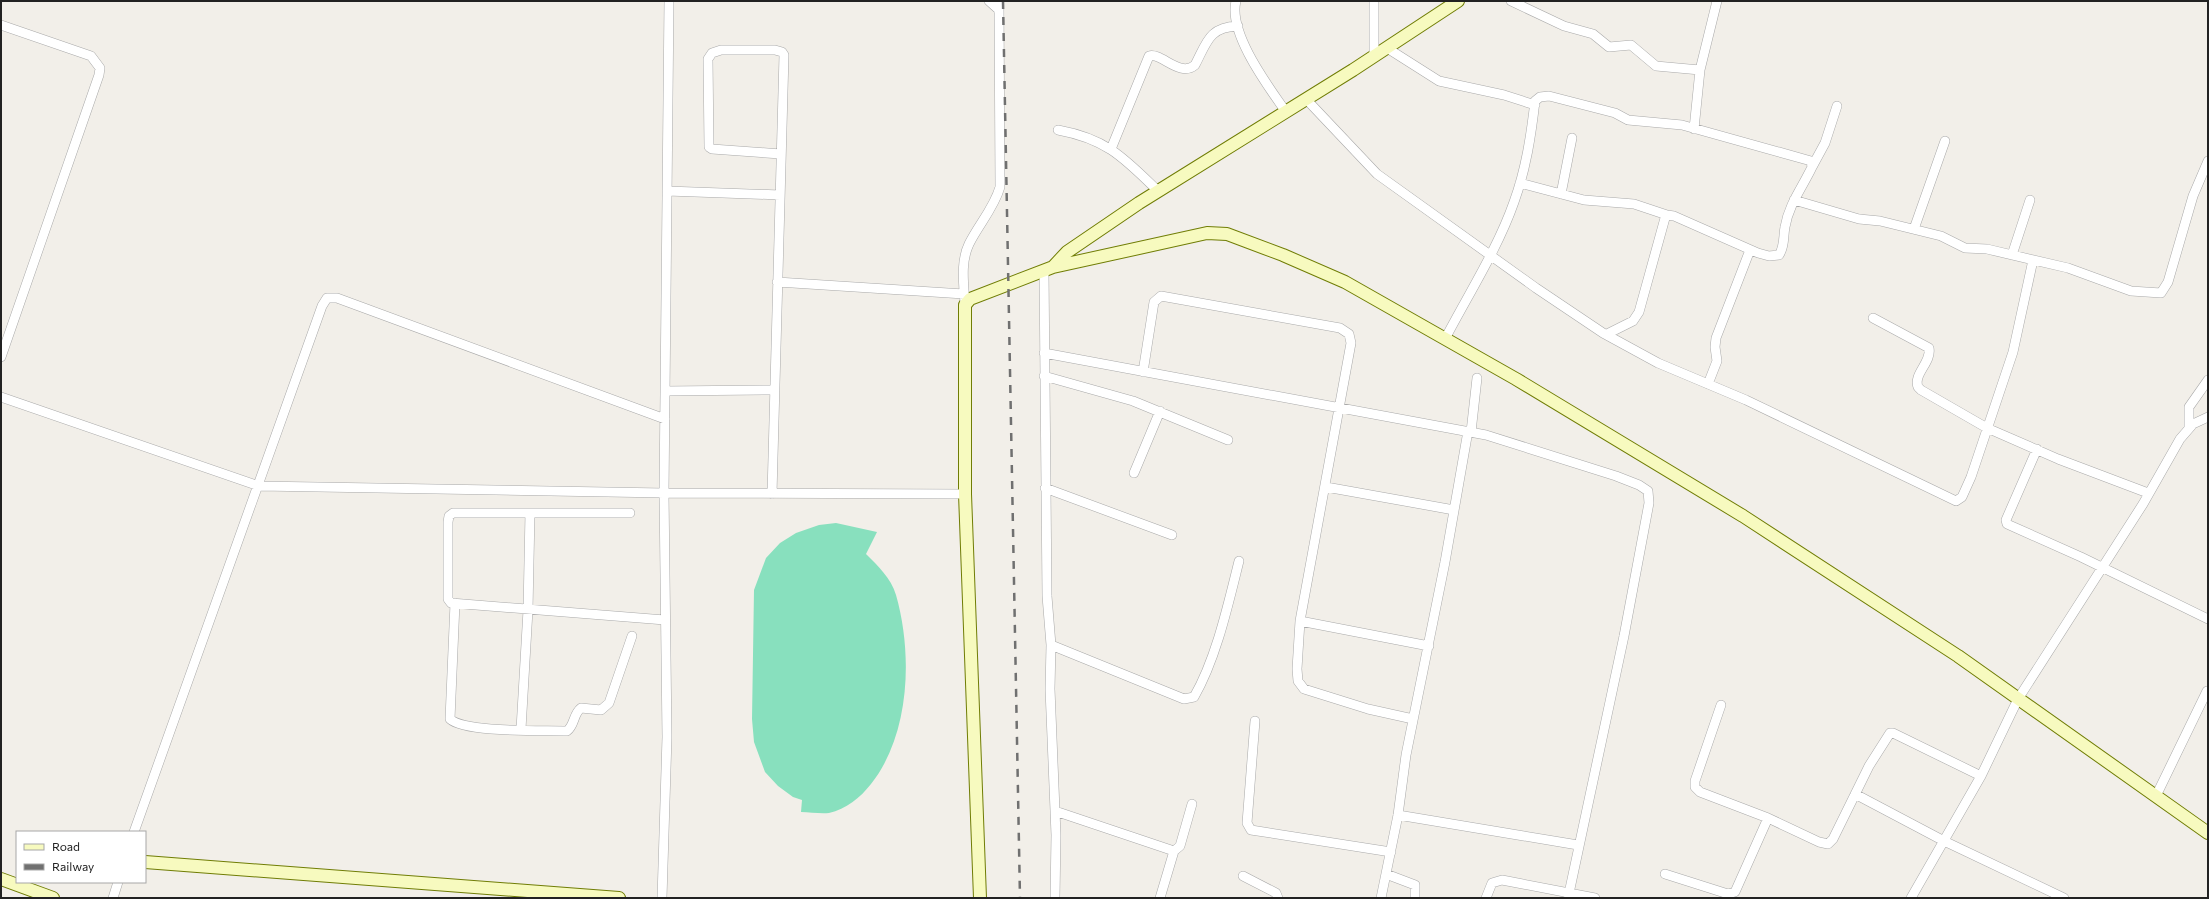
<svg xmlns="http://www.w3.org/2000/svg" width="2209" height="899" font-family="Commissioner,sans-serif">
	<style>
		.pitch { fill: #88e0be }
		.lines { fill: none; stroke-linecap: round; stroke-linejoin: round }
		.street-casing { stroke: #a9a9a9; stroke-width: 10 }
		.secondary-casing { stroke: #707d05; stroke-width: 14 }
		.street { stroke: #fff; stroke-width: 9 }
		.secondary { stroke: #f7fabf; stroke-width: 12 }
		.rail { stroke: #707070; stroke-width: 2.5; stroke-dasharray: 8 8; stroke-linecap: butt }
	</style>
	<rect width="100%" height="100%" fill="#f2efe9"/>
	<path class="pitch" d="M836 523 877 532 866 554C878 566 891 578 896 595 913 654 910 735 871 784 860 798 846 809 829 813 820 814 810 812 801 812L802 800 793 797 778 786 765 772 754 742 752 719 754 590 766 558 780 543 796 533 819 525Z"/>
	<g class="lines">
		<defs>
			<path id="street" d="M669 1 664 493 965 494
				M989 1 999 10
				M1236 1C1228 33 1268 86 1286 112
				M1374 1V56
				M1511 1 1564 26 1593 34 1609 47 1631 45 1656 66 1700 70
				M1 25 91 56 100 68 99 75 1 357
				M1387 48 1439 81 1504 95 1535 105
				M1306 99 1377 174 1536 288 1603 333 1658 363 1746 400 1956 501 1962 497 1971 477 2013 352 2033 260
				M1694 129 1700 70 1717 1
				M1058 130C1107 139 1124 158 1158 191
				M1111 149 1149 56C1161 52 1180 78 1195 65 1207 42 1209 27 1238 26
				M1812 167 1825 143 1837 106
				M1520 183 1584 200 1634 204 1667 215
				M667 191 780 195
				M1561 194 1572 138
				M1794 200 1859 219 1880 221 1941 236 1965 248 1987 249 2068 268 2131 291 2161 293 2168 282 2193 196 2208 161
				M1914 229 1945 141
				M2012 255 2030 200
				M1044 271 1047 596 1051 645 1050 689 1056 835 1055 898
				M777 282 964 294
				M965 305C964 285 960 263 969 244 979 224 994 208 1000 187L999 1
				M1873 318 1929 348C1932 362 1913 374 1918 387L1921 390 1987 428 2058 459 2148 493
				M1445 339C1468 295 1498 248 1514 202 1526 169 1531 136 1535 101L1540 97 1549 96 1615 113 1628 120 1682 125 1811 161 1812 167C1802 188 1789 204 1785 227 1783 237 1785 246 1779 255L1769 256 1758 253 1674 216 1667 215 1665 218 1639 312 1633 321 1607 334
				M1044 353 1486 435 1616 476 1639 485 1648 491 1649 503 1624 636 1568 898
				M1143 372 1154 302 1161 296 1340 328 1349 334 1351 343 1300 621 1297 669 1298 681 1304 689 1368 709 1413 719
				M1044 376 1133 401 1228 440
				M1708 384 1717 361 1715 347 1716 338 1750 250
				M665 391 774 390
				M1 397 259 486 664 493 667 737 662 898
				M2189 428V407L2208 380
				M1471 432 1477 378
				M2037 449 2006 520 2007 524 2081 557 2208 619
				M1134 473 1160 411
				M1326 487 1454 510
				M1045 488 1172 535
				M772 494 784 55 782 52 775 50H721L712 53 708 59 709 147 712 149 781 154
				M630 513H453L449 516 448 522V599L451 603 665 620
				M455 603 450 719C465 733 544 730 567 731 575 725 573 714 581 708L601 710 609 703 632 636
				M1300 621 1429 646
				M1051 645 1184 699 1194 697C1216 659 1228 605 1239 561
				M1721 705 1695 781V787L1700 792 1768 818 1819 842 1828 844 1833 839 1869 766 1890 733H1893L1981 776
				M1255 721 1247 823 1251 830 1391 852
				M521 729 528 610 530 513
				M1855 794 1944 841 2064 898
				M2156 796 2207 691
				M1055 811 1174 851 1180 846 1192 804
				M1398 815 1578 845
				M134 832 322 306 327 298H337L665 419
				M1386 874 1415 885V898
				M1665 874 1728 894 1735 892 1768 818
				M1243 876 1276 893 1278 898
				M113 898 118 882
				M1160 898 1174 851
				M1381 898 1398 815 1406 755 1445 562 1468 431
				M1486 898 1492 883 1502 880 1595 898
				M1911 898 1981 776 2018 699 2143 504 2180 439 2193 424 2208 417"/>
			<path id="secondary" d="M1053 267 1067 252 1139 203 1353 70 1458 1
				M145 862 619 898
				M1 879 53 898
				M980 898 965 494V305L970 299 1053 267 1207 233 1227 234 1283 255 1345 282 1516 379 1743 516 1958 656 2208 833"/>
		</defs>
		<use href="#street" class="street-casing"/>
		<use href="#secondary" class="secondary-casing"/>
		<use href="#street" class="street"/>
		<use href="#secondary" class="secondary"/>
		<path class="rail" d="M1003 1 1020 898"/>
	</g>
	<rect width="2209" height="899" fill="none" stroke="#222222" stroke-width="4"/>
	<rect x="16" y="831" width="130" height="52" fill="#ffffff" stroke="#a7a7a7"/>
	<rect x="24" y="844" width="20" height="6" fill="#f7fabf" stroke="#a7a7a7"/>
	<text x="52" y="851" font-size="12" fill="#222222">Road</text>
	<rect x="24" y="864" width="20" height="6" fill="#707070" stroke="#a7a7a7"/>
	<text x="52" y="871" font-size="12" fill="#222222">Railway</text>
</svg>
